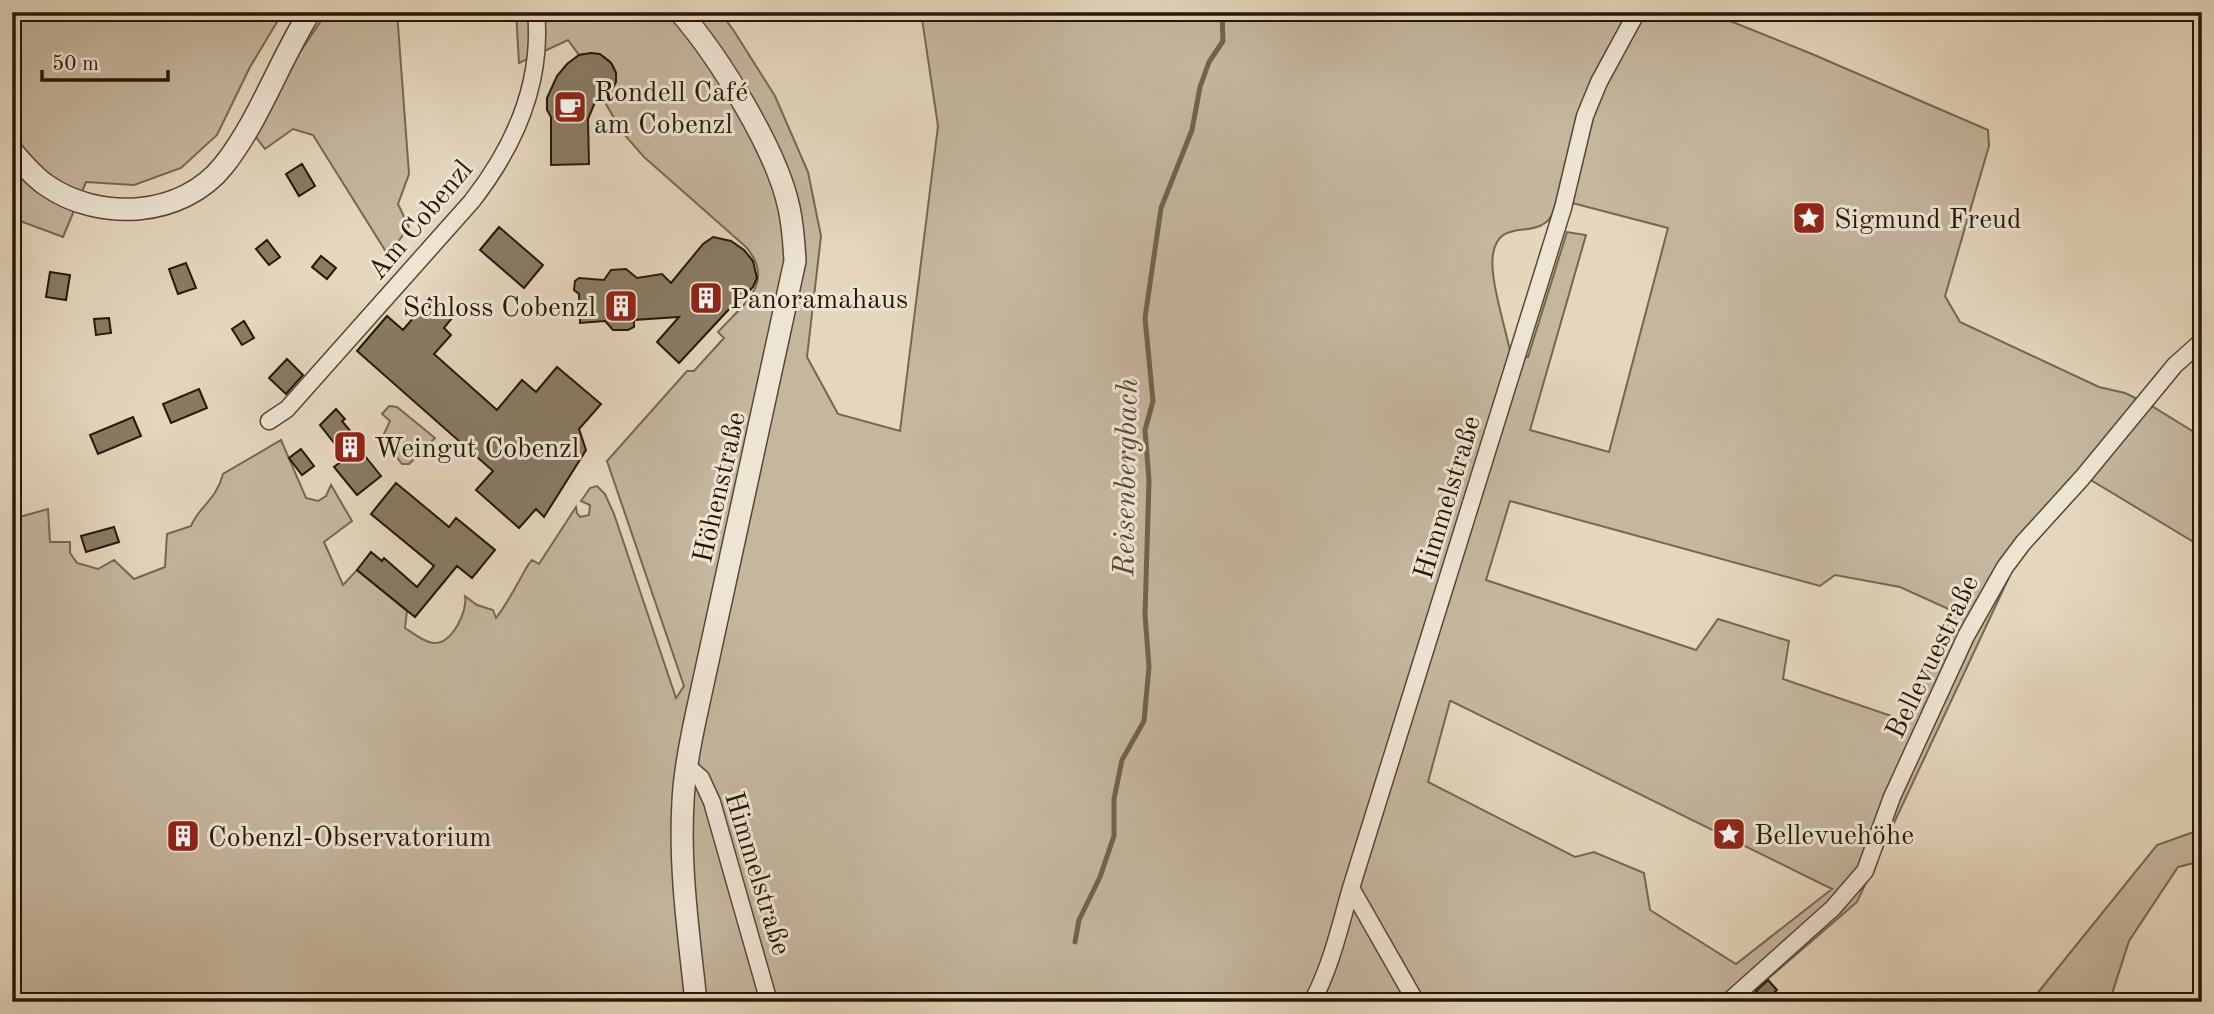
<svg xmlns="http://www.w3.org/2000/svg" width="2214" height="1014" font-family="'Old Standard TT',serif">
	<style>
		.green { fill: #c5b69e; stroke: #766751; stroke-width: 2; fill-rule: evenodd }
		.lines { fill: none; stroke-linecap: round; stroke-linejoin: round }
		.stream { stroke: #72634d; stroke-width: 5 }
		.building { fill: #897b64; stroke: #261804; stroke-width: 2 }
		.minor-casing { stroke: #564832; stroke-width: 19 }
		.tertiary-casing { stroke: #564832; stroke-width: 24 }
		.minor { stroke: #eee4d4; stroke-width: 16 }
		.tertiary { stroke: #eee4d4; stroke-width: 21 }
		.labels { text-anchor: middle; stroke-width: 6; stroke-linejoin: round; paint-order: stroke }
		.poi-label { font-size: 28px; fill: #261804; stroke: #eee4d4; text-anchor: start }
		.street-label { font-size: 28px; fill: #261804; stroke: #eee4d4 }
		.water-label { font-size: 30px; font-style: italic; fill: #584a35; stroke: #eee4d4 }
	</style>
	<rect width="100%" height="100%" fill="#e5d6bd"/>
	<filter id="stains"><feTurbulence type="fractalNoise" baseFrequency=".00286" numOctaves="4"/><feColorMatrix values="0 0 0 0 .2 0 0 0 0 .09 0 0 0 0 .02 0 0 0 .5 -.17"/></filter>
	<radialGradient id="worn" r=".72"><stop offset=".6" stop-color="#630" stop-opacity="0"/><stop offset="1" stop-color="#630" stop-opacity=".3"/></radialGradient>
	<path class="green" d="M12 12H283L250 67 217 135 181 168 134 185 86 182 63 237 12 218Z
		M327 12H397L409 174 398 204 409 227 388 255 313 135 293 129 265 149 255 136 294 61Z
		M516 12H720L734 31 775 96 808 172 821 236 807 357 838 414 900 431 938 126 921 12H1708L1812 54 1988 130 1989 146 1945 296 1960 322 2099 387 2125 393 2150 405 2202 437V547L2089 479 2018 558 1857 902 1741 1002H12V519L48 509 50 542H70V553L77 563 98 569 114 560 134 579 165 567 167 534 191 526C199 506 216 501 223 474L281 440 306 498 318 501 326 496 331 485 352 521 324 542 343 585 357 570 407 611 405 628C413 633 425 643 434 643 452 644 468 611 465 596L477 605 493 610 496 618C508 603 518 582 528 565L532 560 539 564 576 507 577 513 580 517 589 515 590 505 581 501 590 488 597 486 605 494 614 514 676 698 684 686 607 461 687 371H694L724 338 718 332C742 305 777 283 746 247L644 157 622 132 603 99C631 77 610 47 579 55L568 40 519 63ZM1557 199 1668 228 1609 452 1530 430 1586 235 1567 232 1528 357 1510 351C1505 326 1489 277 1493 254 1499 220 1528 236 1545 223 1553 218 1554 207 1557 199ZM1510 501 1820 586 1835 575 1900 587 1953 611 1906 721 1783 679 1789 641 1718 619 1696 650 1486 580ZM1450 701H1451L1832 889 1736 964 1650 910 1644 873 1594 852 1575 857 1428 782Z
		M389 406 397 407 435 438 409 464H402L393 452 384 434 390 421 382 414Z
		M2202 829V861L2178 867 2129 941 2111 997V1002H2039L2036 995 2157 845Z"/>
	<g class="lines">
		<path class="stream" d="M1075 942 1079 920 1100 877 1114 836V799L1122 760 1144 721 1149 667 1145 615 1149 480 1145 430 1153 401 1145 318 1161 208 1192 130 1200 87 1209 62 1223 41 1222 12"/>
	</g>
	<path class="building" d="M591 53 600 54 611 63 616 73V82L608 96 595 102 588 119 589 164 551 165V117L547 110V98L557 76 567 64 579 55Z
		M302 164 315 186 299 196 286 174Z
		M499 227 543 265 524 288 480 250Z
		M713 237 731 241 744 250 753 261 757 278 753 287 734 308 732 306 679 363 657 342 679 317 634 320V327L628 330H613L605 321 580 323 579 294 574 290 575 281 579 278 604 280 611 270 626 269 637 278 662 274 671 283 703 244Z
		M267 240 280 257 269 265 256 249Z
		M321 256 336 268 327 279 312 267Z
		M186 263 196 288 178 294 169 269Z
		M50 272 70 275 66 300 46 297Z
		M430 298 452 318 444 328 451 335 434 354 497 410 522 380 536 392 557 367 601 404 579 429 586 450 544 517 536 509 519 528 476 490 493 471 357 351 387 316 403 330Z
		M109 318 111 333 96 335 94 319Z
		M244 321 254 338 242 345 232 329Z
		M287 359 303 375 286 394 269 378Z
		M199 389 207 408 171 423 163 404Z
		M336 409 345 419 342 421 364 448 361 451 381 476 357 495 334 467 346 458 320 425Z
		M133 417 141 436 98 454 90 435Z
		M301 449 314 466 302 475 289 458Z
		M396 483 449 527 456 518 495 550 472 578 457 566 415 617 357 570 371 552 382 561 384 558 417 587 434 566 371 514Z
		M114 527 119 542 86 552 81 536Z
		M192 824 194 846 174 848 172 826Z
		M1768 980 1777 990 1765 1001 1756 991Z"/>
	<g class="lines">
		<defs>
			<path id="minor" d="M269 421 287 409 472 201C514 147 543 83 536 12
				M687 766 701 778 712 802 769 1002
				M1351 888 1416 1002
				M1312 1002C1331 967 1340 926 1351 888L1563 208 1585 116 1599 82 1637 12
				M1728 1002 1833 908 1865 871 1892 797 1966 636 2005 567 2023 543 2082 478 2175 365 2202 341"/>
			<path id="tertiary" d="M680 12C719 57 777 150 789 208 793 226 794 243 795 261L696 716C690 744 684 774 683 802 679 868 689 936 696 1002
				M12 151C22 163 33 176 46 185 99 222 182 218 224 165 260 119 279 61 310 12"/>
		</defs>
		<use href="#minor" class="minor-casing"/>
		<use href="#tertiary" class="tertiary-casing"/>
		<use href="#minor" class="minor"/>
		<use href="#tertiary" class="tertiary"/>
	</g>
	<defs>
		<symbol id="cafe-square" viewBox="-11 -11 22 22"><rect x="-9" y="-9" width="18" height="18" rx="4" fill="#8f2418" stroke="#eee4d4"/><path d="M-5.5-4.5H6V0H3Q3 3.5 0 3.5H-2.5Q-5.5 3.5-5.5 0ZM3-3.2v2h1.7v-2ZM-6 4.5H4V6H-6Z" fill="#fff"/></symbol>
		<symbol id="sight-square" viewBox="-11 -11 22 22"><rect x="-9" y="-9" width="18" height="18" rx="4" fill="#8f2418" stroke="#eee4d4"/><path d="M0-6L1.8-2.2L6-1.7L2.9 1.2L3.7 5.4L0 3.3L-3.7 5.4L-2.9 1.2L-6-1.7L-1.8-2.2Z" fill="#fff"/></symbol>
		<symbol id="building-square" viewBox="-11 -11 22 22"><rect x="-9" y="-9" width="18" height="18" rx="4" fill="#8f2418" stroke="#eee4d4"/><path d="M-4-6H4V6H1V3H-1V6H-4ZM-2.5-4.3h1.7v1.8h-1.7ZM.8-4.3h1.7v1.8H.8ZM-2.5-1h1.7V.8h-1.7ZM.8-1h1.7V.8H.8Z" fill="#fff"/></symbol>
	</defs>
	<g fill-rule="evenodd">
		<use href="#cafe-square" x="551" y="88" width="38" height="38"/>
		<use href="#sight-square" x="1790" y="199" width="38" height="38"/>
		<use href="#building-square" x="687" y="279" width="38" height="38"/>
		<use href="#building-square" x="602" y="287" width="38" height="38"/>
		<use href="#building-square" x="331" y="428" width="38" height="38"/>
		<use href="#sight-square" x="1710" y="815" width="38" height="38"/>
		<use href="#building-square" x="164" y="817" width="38" height="38"/>
	</g>
	<g class="labels">
		<g class="poi-label">
			<text x="594" y="101">Rondell Café<tspan x="594" dy="32">am Cobenzl</tspan></text>
			<text x="1834" y="228">Sigmund Freud</text>
			<text x="730" y="308">Panoramahaus</text>
			<text x="596" y="316" text-anchor="end">Schloss Cobenzl</text>
			<text x="374" y="457">Weingut Cobenzl</text>
			<text x="1754" y="844">Bellevuehöhe</text>
			<text x="208" y="846">Cobenzl-Observatorium</text>
		</g>
		<g class="street-label">
			<text transform="translate(419 219) rotate(-50)" y="10">Am Cobenzl</text>
			<text transform="translate(718 487) rotate(-77)" y="10">Höhenstraße</text>
			<text transform="translate(1446 497) rotate(-73)" y="10">Himmelstraße</text>
			<text transform="translate(1931 656) rotate(-64)" y="10">Bellevuestraße</text>
			<text transform="translate(759 873) rotate(73)" y="10">Himmelstraße</text>
		</g>
		<g class="water-label">
			<text transform="translate(1125 477) rotate(-89)" y="10">Reisenbergbach</text>
		</g>
	</g>
	<rect width="2214" height="1014" fill="none" stroke="#e5d6bd" stroke-width="42"/>
	<rect x="14" y="14" width="2186" height="986" fill="none" stroke="#261804" stroke-width="3.5"/>
	<rect x="21" y="21" width="2172" height="972" fill="none" stroke="#261804" stroke-width="2"/>
	<path d="M42 70v10h126v-10" fill="none" stroke="#261804" stroke-width="3.5"/>
	<text x="52" y="70" font-size="21" fill="#261804" stroke="#eee4d4" stroke-width="5" paint-order="stroke">50 m</text>
	<rect width="100%" height="100%" filter="url(#stains)"/>
	<rect width="100%" height="100%" fill="url(#worn)"/>
</svg>
